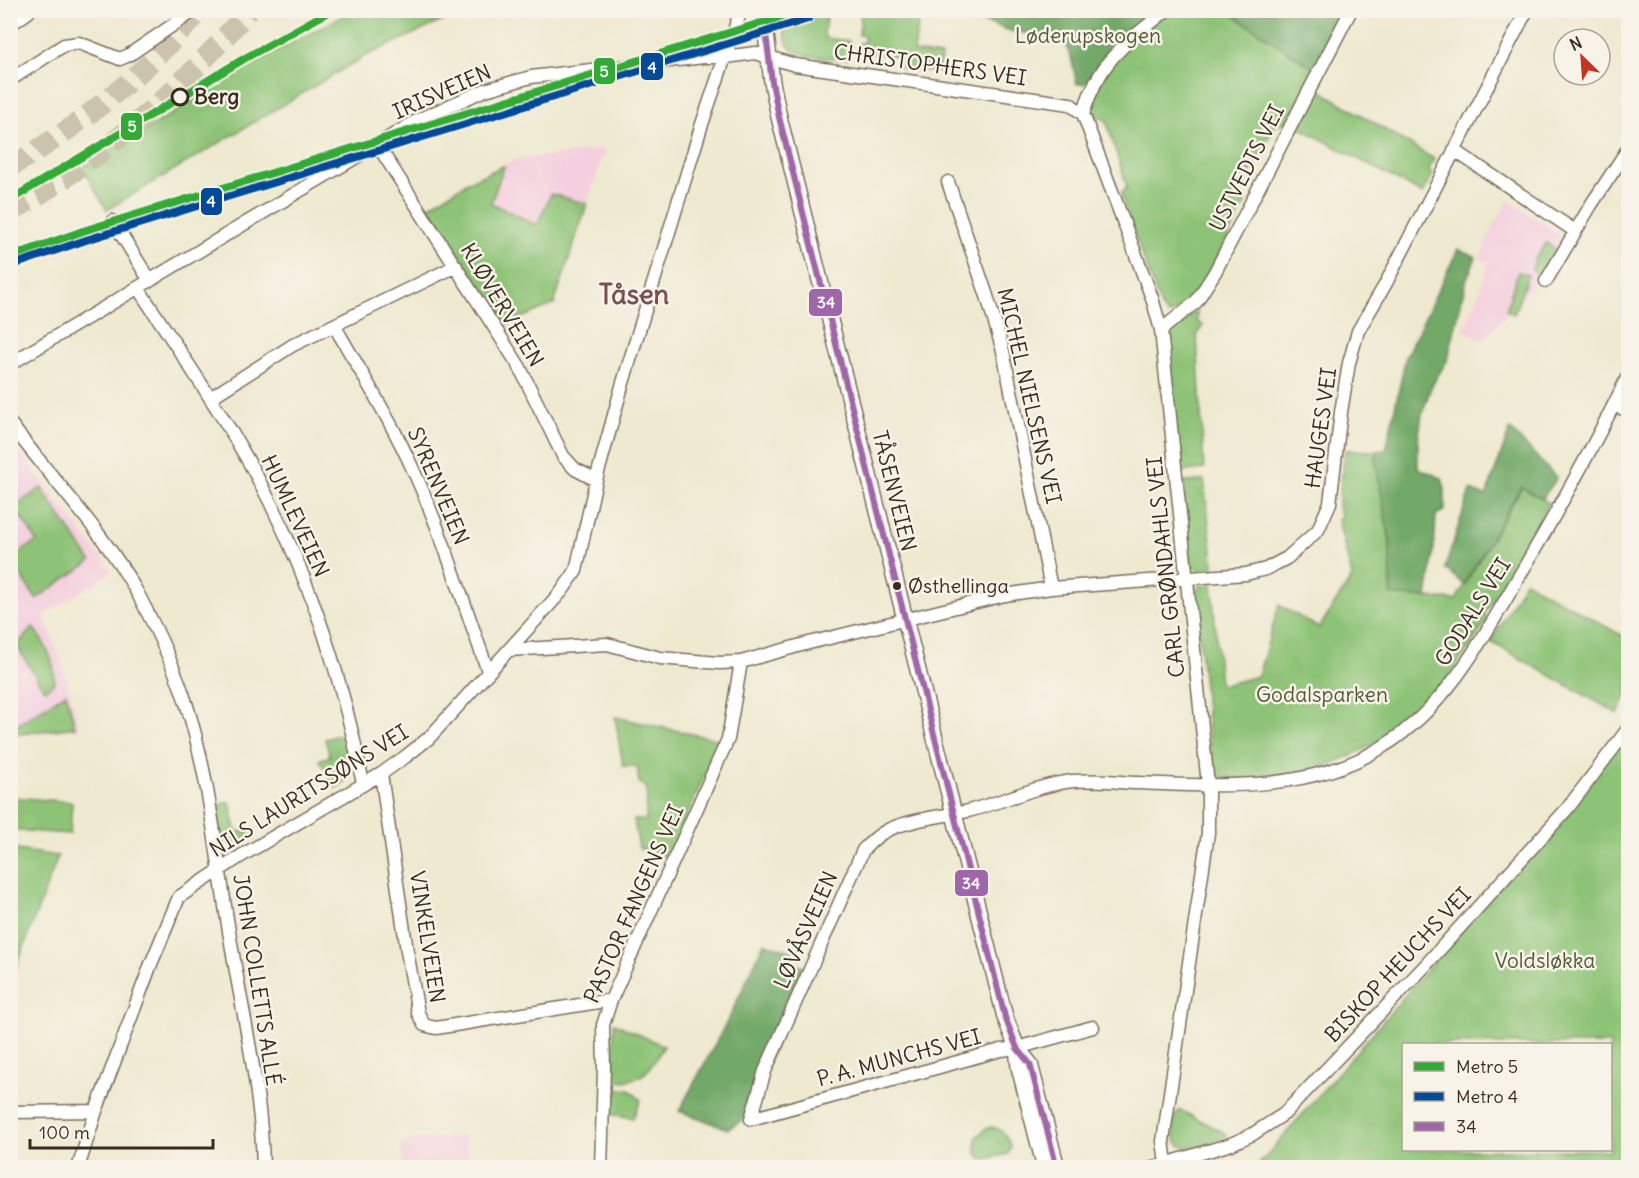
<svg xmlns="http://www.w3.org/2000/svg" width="1639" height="1178" font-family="Delius,sans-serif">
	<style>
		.built { fill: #f4cfde }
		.green { fill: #8dc376; stroke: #64764a; stroke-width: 1.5; fill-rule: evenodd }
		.forest { fill: #72a967; stroke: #566a42; stroke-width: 1.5 }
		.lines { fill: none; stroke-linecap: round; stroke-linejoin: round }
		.trunk-tunnel { stroke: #cbc3ac; stroke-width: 21; stroke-dasharray: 21 10; stroke-linecap: butt }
		.minor-casing { stroke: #7a6d5c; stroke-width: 15 }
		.tertiary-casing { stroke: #7a6d5c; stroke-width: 18 }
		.secondary-casing { stroke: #7a6d5c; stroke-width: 21 }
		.minor { stroke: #fff; stroke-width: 12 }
		.tertiary { stroke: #fff; stroke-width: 15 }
		.secondary { stroke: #fff; stroke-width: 18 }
		.bus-1-casing { stroke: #f7f3e8; stroke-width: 10 }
		.bus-1 { stroke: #a066aa; stroke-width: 6 }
		.metro-1-casing { stroke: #f7f3e8; stroke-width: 12 }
		.metro-2-casing { stroke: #f7f3e8; stroke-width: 12 }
		.metro-1 { stroke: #32aa35; stroke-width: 8 }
		.metro-2 { stroke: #004a98; stroke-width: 8 }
		.stop-dot { fill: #f7f3e8; stroke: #3b2a1e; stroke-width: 3 }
		.bus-dot { fill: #3b2a1e; stroke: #f7f3e8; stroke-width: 2 }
		.labels { text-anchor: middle; stroke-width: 5; stroke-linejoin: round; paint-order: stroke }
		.bus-label { font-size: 20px; fill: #3b2a1e; stroke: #f7f3e8; text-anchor: start }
		.park-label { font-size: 21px; fill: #545838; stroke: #f7f3e8 }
		.street-label { font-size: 21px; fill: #3b2a1e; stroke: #f7f3e8 }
		.stop-label { font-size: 21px; font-weight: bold; fill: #3b2a1e; stroke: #f7f3e8; text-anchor: start }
		.district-label { font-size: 27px; font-weight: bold; fill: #765055; stroke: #f7f3e8 }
		.line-badge { stroke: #f7f3e8; stroke-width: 2 }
		.badge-label { font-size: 16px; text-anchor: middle; font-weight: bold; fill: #fff }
	</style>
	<rect width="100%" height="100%" fill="#f7f3e8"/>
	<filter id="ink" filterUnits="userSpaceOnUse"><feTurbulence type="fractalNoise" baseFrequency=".0167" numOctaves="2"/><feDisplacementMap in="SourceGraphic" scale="12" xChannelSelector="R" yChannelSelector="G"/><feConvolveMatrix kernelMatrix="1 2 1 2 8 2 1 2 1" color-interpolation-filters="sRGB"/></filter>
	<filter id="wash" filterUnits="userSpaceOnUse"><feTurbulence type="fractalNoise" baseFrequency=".008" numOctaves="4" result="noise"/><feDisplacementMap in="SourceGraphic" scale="24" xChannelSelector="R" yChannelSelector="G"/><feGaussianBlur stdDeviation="1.35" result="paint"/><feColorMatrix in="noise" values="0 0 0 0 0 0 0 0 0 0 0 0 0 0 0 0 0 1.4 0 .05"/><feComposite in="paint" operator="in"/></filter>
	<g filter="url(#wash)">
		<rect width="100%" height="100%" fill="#efe9d0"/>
		<path class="built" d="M605 149 587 204 551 194 538 225 490 203 504 166 515 160Z
			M1508 200 1561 236V244L1531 288 1482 341 1476 338V335L1463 330 1475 305 1489 263 1480 259 1488 237Z
			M10 439 112 572 44 615 64 669 79 729 11 736Z
			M466 1136 470 1167H380L403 1164 401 1147 403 1144 410 1140Z"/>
		<path class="green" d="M351 11H451L453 16 363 57 107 210 83 169 86 165 251 66Z
			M782 11H827L824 33 825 38 849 41 848 59C833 58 795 59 788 45 783 35 783 21 782 11Z
			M861 11H926L925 19H919L914 52 941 56 939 72 901 68V57L858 51 859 43H864V35H859Z
			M1168 11H1227L1315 69 1287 122 1275 125 1240 193 1245 204C1231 230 1196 308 1168 315L1161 307 1122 199 1121 194 1127 187 1106 120 1095 115C1090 69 1138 37 1168 11Z
			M1316 88 1434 159 1429 170 1433 174 1423 194 1297 126Z
			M504 166 491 203 537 225 551 194 587 204 554 304 505 325 428 207 468 182Z
			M1546 243 1557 250 1541 276 1532 270 1535 259Z
			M1518 272 1528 275 1514 314 1506 310Z
			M1197 310V322L1203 325 1197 336 1204 469 1178 472 1168 346 1172 331Z
			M1345 450 1376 451V464L1390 542 1391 595 1456 600 1522 487 1549 503 1484 615 1488 619C1444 685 1416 730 1338 761 1323 767 1306 774 1290 776 1268 779 1244 779 1222 780L1212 773 1195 593 1199 586 1212 584 1220 686 1258 676 1279 605 1319 628 1352 577 1338 520 1341 517 1338 506Z
			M1204 480 1214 569 1198 571 1191 565 1181 483Z
			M41 488 91 561 36 599 10 559 37 541 14 507Z
			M1525 581 1628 639V692L1618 714 1491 642Z
			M33 627C44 642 57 664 54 683L46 689 43 688 18 648V644Z
			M66 693 75 727 11 735V729Z
			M615 717 720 740 669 857 639 848 634 820H646L647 788 639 782 637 766H623Z
			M1628 726V1167L1256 1168 1555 822ZM1404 1044H1610V1150H1404Z
			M346 733C351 757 361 773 336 788L319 760 330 756 325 739Z
			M11 797 72 802 70 834 11 830Z
			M230 802 236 830 239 832 247 830 250 836 235 844 226 842 220 833 216 805Z
			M11 849 58 856 11 981 10 849Z
			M614 1023 664 1046C647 1073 646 1080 612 1082Z
			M629 1089 641 1100 633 1118 610 1114V1090Z
			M1180 1110 1221 1131 1227 1135C1209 1147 1167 1160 1174 1123 1175 1117 1175 1114 1180 1110Z
			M993 1127C1004 1131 1008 1137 1011 1148L1008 1154 986 1159 981 1158 976 1152V1138L986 1128Z"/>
		<path class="forest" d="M963 11V10L1154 11C1137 25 1119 38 1104 56 1096 64 1093 75 1085 84H1077L1071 57 1061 36 1014 32 963 15Z
			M1227 11H1344L1315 69Z
			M1458 249 1476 257 1466 281 1448 359 1431 387 1422 414 1418 441V468L1442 478 1445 489V510L1436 515 1434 549 1427 598 1391 595 1390 542 1376 464V451L1386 450 1406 356Z
			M1510 429 1557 478 1542 499 1521 487 1464 585 1445 568 1470 490 1486 496Z
			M764 943 796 952 793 963 805 968 746 1118 728 1129 679 1111 730 1016Z"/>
	</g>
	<g filter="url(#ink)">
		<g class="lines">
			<path class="trunk-tunnel" d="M10 167C80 126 147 72 200 10
				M10 212C105 157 177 93 249 10"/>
			<defs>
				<path id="minor" d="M10 80 64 45 79 43 120 59 129 55 195 10
					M377 144 519 366 563 456 575 469 596 480
					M1454 150 1575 231
					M948 182 987 296 1003 351 1051 588
					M113 221 150 281
					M1546 281 1591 205 1628 149
					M138 288C183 357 232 426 269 500 314 590 344 685 363 784
					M334 325C362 374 392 422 415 474 444 538 464 605 488 671
					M1161 330 1196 302 1215 272 1351 10
					M10 364 420 119 485 90 531 77 704 57H726L755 53 795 65 1070 104 1083 114
					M210 398 293 345 456 266
					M1614 406 1628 410
					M10 423C53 481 104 532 138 594 157 630 175 667 187 706 211 783 217 864 231 943 243 1016 262 1094 263 1168
					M509 650 607 644 660 658 719 663 741 662 805 644 1005 595 1051 588 1246 574 1266 569 1287 558 1318 530 1330 503 1341 412 1349 363 1358 331 1385 285 1527 10
					M381 774 407 951 418 1013 424 1025 436 1028 611 1000
					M10 1112 96 1111
					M751 1119 765 1071 863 850C870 843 876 836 886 831 906 820 945 816 968 811 1003 802 1037 785 1073 781 1094 779 1117 782 1137 783 1221 786 1310 793 1384 746 1451 703 1485 634 1524 568 1561 505 1596 442 1628 376
					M751 1119 1001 1050 1017 1048 1093 1027
					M1166 1163 1163 1141 1208 833V785L1161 330 1152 298 1083 114C1099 61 1124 44 1167 10
					M78 1168 96 1111 151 964 179 897 241 856 381 774 405 757 429 738 562 591 576 571 596 480 622 386 701 127 741 10
					M601 1168 604 1069 603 1025 611 1000 728 739 741 662
					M1152 1168 1231 1144 1253 1134 1284 1114 1423 968 1567 809 1628 729"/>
				<path id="tertiary" d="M763 10 772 82 779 117 1005 1017 1017 1048 1030 1064 1057 1168
					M1017 1048 1019 1067 1045 1168"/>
				<path id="secondary" d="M10 21 26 10"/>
			</defs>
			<use href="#minor" class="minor-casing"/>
			<use href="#tertiary" class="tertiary-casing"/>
			<use href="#secondary" class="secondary-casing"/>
			<use href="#minor" class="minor"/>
			<use href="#tertiary" class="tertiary"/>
			<use href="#secondary" class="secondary"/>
			<defs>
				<path id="bus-1" d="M763 10 772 82 779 117 1005 1017 1017 1048 1030 1064 1057 1168"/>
			</defs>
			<use href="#bus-1" class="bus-1-casing"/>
			<use href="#bus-1" class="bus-1"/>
			<defs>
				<path id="metro-1" d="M10 200 247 57 332 10
					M10 257 83 231 803 10"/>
				<path id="metro-2" d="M13 265 86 240 808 19"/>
			</defs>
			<use href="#metro-1" class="metro-1-casing"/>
			<use href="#metro-2" class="metro-2-casing"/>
			<use href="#metro-1" class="metro-1"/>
			<use href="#metro-2" class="metro-2"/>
		</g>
	</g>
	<circle class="stop-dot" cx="180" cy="97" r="8"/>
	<circle class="bus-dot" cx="897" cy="586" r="5"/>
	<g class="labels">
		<g class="bus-label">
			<text x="908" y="593">Østhellinga</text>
		</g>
		<g class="park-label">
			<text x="1088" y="43">Løderupskogen</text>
			<text x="1322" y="702">Godalsparken</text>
			<text x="1545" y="968">Voldsløkka</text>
		</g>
		<g class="street-label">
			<text transform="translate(930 65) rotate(8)" y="7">CHRISTOPHERS VEI</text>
			<text transform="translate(442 92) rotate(-24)" y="7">IRISVEIEN</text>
			<text transform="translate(1247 168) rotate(-63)" y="7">USTVEDTS VEI</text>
			<text transform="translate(502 305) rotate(59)" y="7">KLØVERVEIEN</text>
			<text transform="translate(1029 396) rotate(77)" y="7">MICHEL NIELSENS VEI</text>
			<text transform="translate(1321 428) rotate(-82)" y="7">HAUGES VEI</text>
			<text transform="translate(438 486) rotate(67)" y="7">SYRENVEIEN</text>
			<text transform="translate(894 491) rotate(76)" y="7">TÅSENVEIEN</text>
			<text transform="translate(295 516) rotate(65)" y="7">HUMLEVEIEN</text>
			<text transform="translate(1166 567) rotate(-96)" y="7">CARL GRØNDAHLS VEI</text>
			<text transform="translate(1473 612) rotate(-58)" y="7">GODALS VEI</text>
			<text transform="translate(309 791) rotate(-32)" y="7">NILS LAURITSSØNS VEI</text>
			<text transform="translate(634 904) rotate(-66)" y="7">PASTOR FANGENS VEI</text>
			<text transform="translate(806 930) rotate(-66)" y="7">LØVÅSVEIEN</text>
			<text transform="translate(427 937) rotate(81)" y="7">VINKELVEIEN</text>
			<text transform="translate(1398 965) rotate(-47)" y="7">BISKOP HEUCHS VEI</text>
			<text transform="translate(257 980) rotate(81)" y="7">JOHN COLLETTS ALLÉ</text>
			<text transform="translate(899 1058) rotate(-15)" y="7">P. A. MUNCHS VEI</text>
		</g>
		<g class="stop-label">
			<text x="194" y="104">Berg</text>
		</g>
		<g class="district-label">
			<text x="634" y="304">Tåsen</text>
		</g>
	</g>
	<g class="line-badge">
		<rect x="640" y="52" width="24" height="29" rx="6" fill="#004a98"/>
		<rect x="593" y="57" width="23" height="28" rx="6" fill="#32aa35"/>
		<rect x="120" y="112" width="23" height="29" rx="6" fill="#32aa35"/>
		<rect x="200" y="187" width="23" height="29" rx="6" fill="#004a98"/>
		<rect x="808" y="288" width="35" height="29" rx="6" fill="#a066aa"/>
		<rect x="954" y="869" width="35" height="28" rx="6" fill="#a066aa"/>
	</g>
	<g class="badge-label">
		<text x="652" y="73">4</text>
		<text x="604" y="77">5</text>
		<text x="132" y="132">5</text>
		<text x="211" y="207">4</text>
		<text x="826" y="308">34</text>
		<text x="971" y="889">34</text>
	</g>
	<rect width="1639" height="1178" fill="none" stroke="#f7f3e8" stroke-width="36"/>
	<rect x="1402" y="1043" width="210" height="108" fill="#f7f3e8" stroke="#aca397" stroke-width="1.5"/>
	<rect x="1414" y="1062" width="30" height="9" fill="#32aa35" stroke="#aca397" stroke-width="1.5"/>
	<text x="1456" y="1073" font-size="18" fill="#3b2a1e">Metro 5</text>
	<rect x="1414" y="1092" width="30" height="9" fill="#004a98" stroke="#aca397" stroke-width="1.5"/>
	<text x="1456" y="1103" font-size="18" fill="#3b2a1e">Metro 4</text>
	<rect x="1414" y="1122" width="30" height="9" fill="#a066aa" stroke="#aca397" stroke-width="1.5"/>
	<text x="1456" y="1133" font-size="18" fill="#3b2a1e">34</text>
	<g transform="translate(1582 57) rotate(335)"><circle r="28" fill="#f7f3e8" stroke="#aca397" stroke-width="1.5"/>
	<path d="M0-4.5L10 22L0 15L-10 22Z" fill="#c8321e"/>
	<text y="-9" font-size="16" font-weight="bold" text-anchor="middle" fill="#3b2a1e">N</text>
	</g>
	<path d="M30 1139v9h183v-9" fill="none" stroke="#3b2a1e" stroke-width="3"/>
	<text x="39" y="1139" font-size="18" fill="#3b2a1e" stroke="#f7f3e8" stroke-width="4.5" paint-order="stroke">100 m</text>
</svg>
